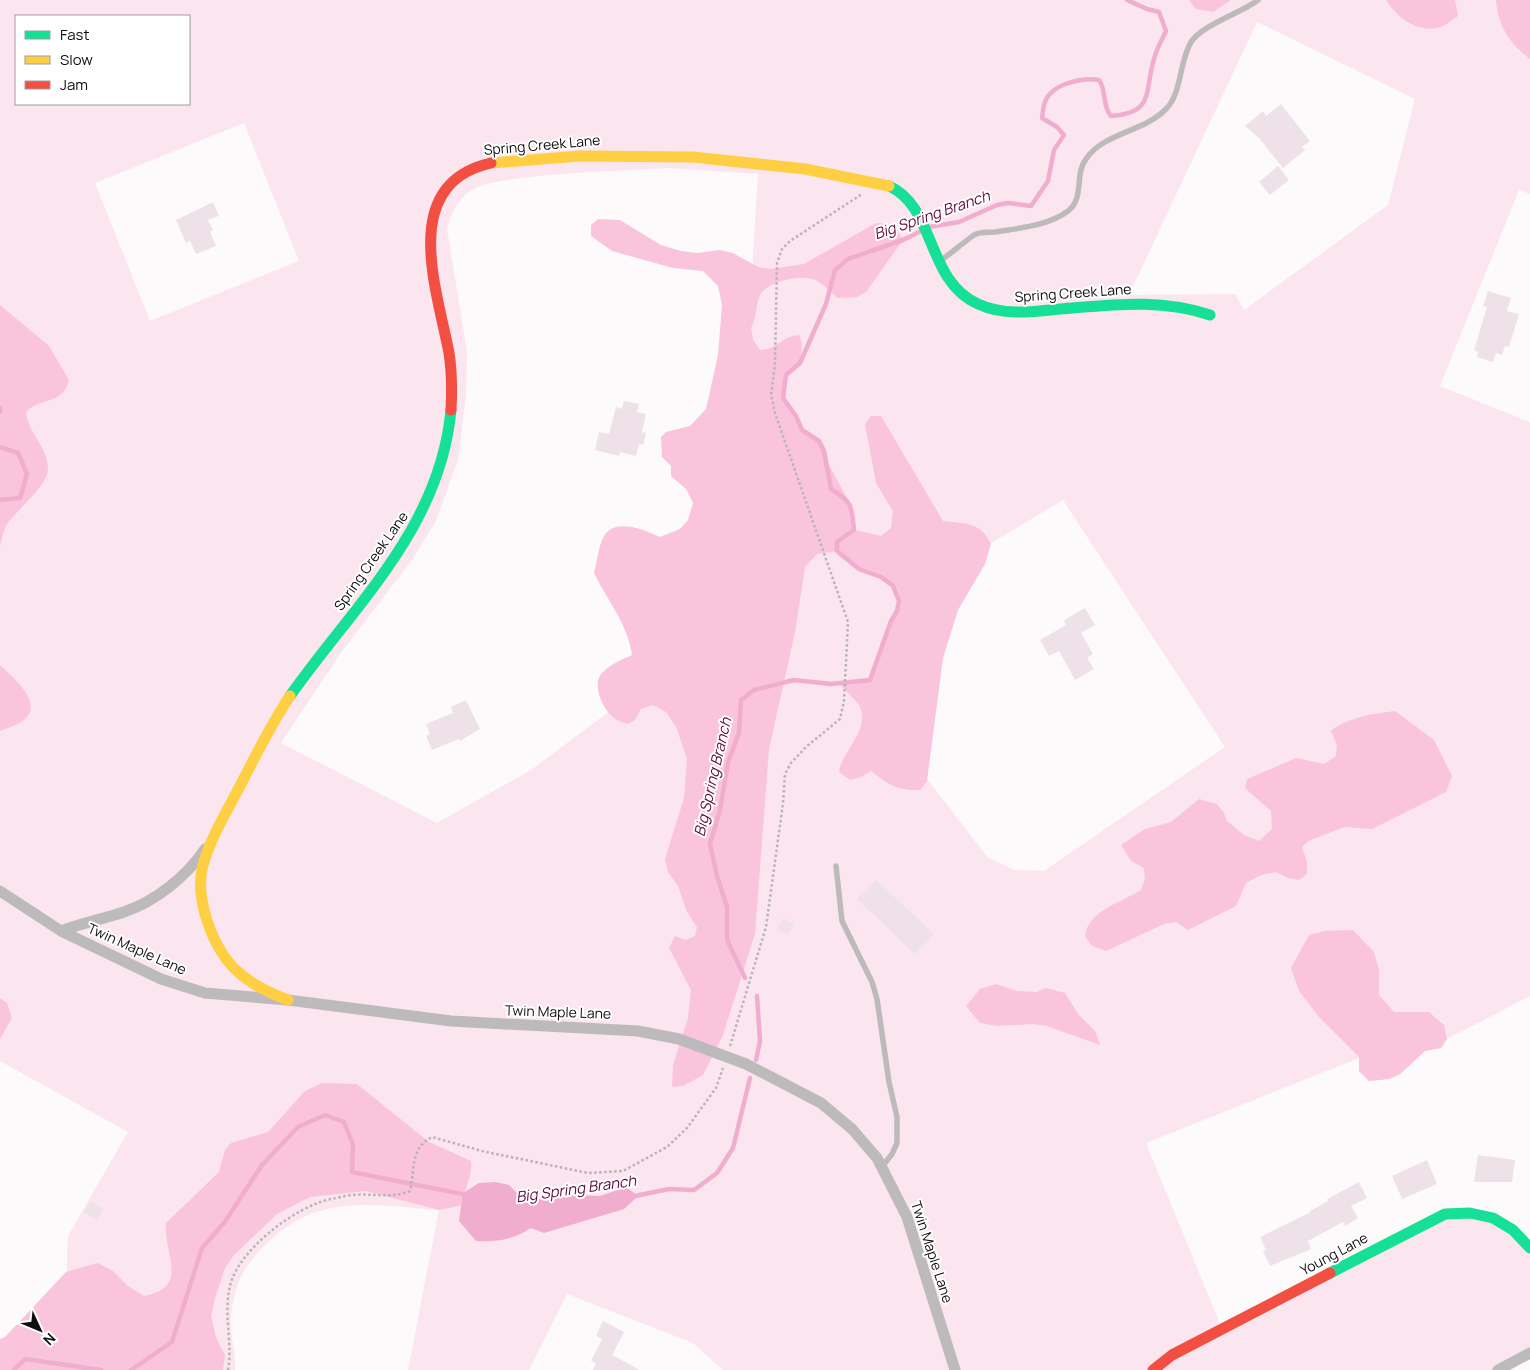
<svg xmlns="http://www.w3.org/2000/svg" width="1530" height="1370" font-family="Manrope,sans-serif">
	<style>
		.green { fill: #fbe5ee; fill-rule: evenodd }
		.forest { fill: #fbc4dd }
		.water { fill: #f1adce }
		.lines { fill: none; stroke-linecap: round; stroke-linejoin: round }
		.stream { stroke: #f1adce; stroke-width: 4.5 }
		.building { fill: #eee2e8 }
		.path { stroke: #b7b5b5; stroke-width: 2.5; stroke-dasharray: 2.5 2.5; stroke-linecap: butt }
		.lane { stroke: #bcbaba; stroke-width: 5.5 }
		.street { stroke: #bcbaba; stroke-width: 11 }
		.fast { stroke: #16e098; stroke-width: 11 }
		.slow { stroke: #ffcf43; stroke-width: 11 }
		.jam { stroke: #f24e42; stroke-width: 11 }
		.labels { text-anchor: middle; stroke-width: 4; stroke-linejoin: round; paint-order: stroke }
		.street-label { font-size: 14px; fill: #100d0e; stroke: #fff }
		.water-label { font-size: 15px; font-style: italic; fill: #60083d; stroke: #fff }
	</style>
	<rect width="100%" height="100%" fill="#fdfafb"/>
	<path class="green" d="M0 0H1530V194L1519 190 1440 386 1530 422V996L1447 1039 1441 1048 1425 1051 1400 1074 1389 1079 1369 1081 1359 1071V1058L1146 1143 1222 1329 1436 1217 1474 1212 1530 1248V1353L1498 1370H723L693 1343 567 1294 529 1370H408L439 1210C371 1205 317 1192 264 1246 253 1258 242 1270 237 1287 234 1298 230 1313 231 1324 231 1340 236 1355 235 1370H0L64 1333 68 1236 128 1132 0 1061ZM16 16H189V104H16ZM1257 22 1415 99 1388 205 1244 310 1235 294 1129 295ZM244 123 299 261 150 321 95 183ZM668 168 758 174 735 551 690 651 531 770 437 823 281 743 340 654 412 560 436 521 458 459 466 397 467 352 447 229C451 213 457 201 470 191 494 173 631 171 668 168ZM1063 500 1225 747 1044 871 1015 870 988 858 911 758 948 569Z"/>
	<path class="forest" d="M1189 0H1231L1213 12 1196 9Z
		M1386 0H1455L1458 16C1452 20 1444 27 1437 28 1415 32 1397 17 1386 0Z
		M1496 0H1530V59C1509 43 1498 26 1496 0Z
		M598 219 620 220 661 245 681 251 697 253 720 250 733 253 758 267 771 269 804 264 876 223 894 224 903 240 866 292 857 297 838 298C831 293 825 285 817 281 804 273 767 281 760 295 755 307 757 317 751 328L753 340 760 350C780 349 779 337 799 335L802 344 800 363 786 375 783 398 796 416 802 430 819 441 827 461 848 500 854 530 881 536 891 528 893 511 876 483 865 424 871 416H881L943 521C965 524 980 521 991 544L985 564 958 610 943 658 927 781 920 790C897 791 888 784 871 771L861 777 850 780 839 772C842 751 870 730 860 707 857 701 845 691 840 684L870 680 891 621 897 610 899 601 893 586 881 577 859 569 837 551 817 554 805 567 795 632 769 749 755 934 723 1035 703 1075 683 1086 672 1087 673 1065 688 1018 691 990 669 948 675 936 686 940 695 936 697 927 687 912 678 886 668 872 665 859 684 798 687 758 676 727 666 712 653 705 641 709 635 720 628 724C623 722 617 721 613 717 603 709 592 686 601 674 609 665 621 660 632 655 628 624 607 600 594 573 597 562 598 548 603 538 613 516 645 530 660 537L680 529 688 520 693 503 686 489 671 476V466L662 457 661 437 666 432 690 426 706 409 718 355 722 305 718 286 703 271 673 268 612 251 591 236V225Z
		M0 305 49 346 69 380C62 406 42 396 26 412 28 433 48 447 48 469 48 485 17 510 7 524 3 530 2 539 0 546Z
		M0 665C12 677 44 702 25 719 19 725 7 728 0 731Z
		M1395 711 1434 740 1452 776 1446 792 1372 829 1345 827 1310 840 1302 847 1307 862V874L1299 880 1288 878 1276 872 1261 875 1246 883 1236 906 1188 930 1176 922 1164 924 1106 951 1092 946 1085 936C1088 911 1122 902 1141 890L1145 879 1144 868 1131 861 1121 845 1145 829 1171 822 1199 799 1217 804 1224 813 1227 821 1244 835 1259 841 1272 829 1271 811 1245 788 1247 779 1296 758 1324 764 1336 756 1337 745 1331 731C1345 718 1376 713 1395 711Z
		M1353 930 1374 952 1379 970V995L1394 1012H1429L1444 1025 1447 1039 1441 1048 1425 1051 1400 1074 1389 1079 1369 1081 1359 1071V1057L1319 1017 1299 991 1291 968 1309 935 1325 931Z
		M996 984 1017 991 1037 992 1046 988 1065 993 1078 1014 1095 1031 1100 1045 1047 1026 1033 1024 997 1026 980 1023 966 1006 980 989Z
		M0 998 7 1003 12 1018 0 1039Z
		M322 1083 357 1084 429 1142 471 1161C473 1177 463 1189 463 1205L439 1210 366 1191 310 1197 277 1214 234 1255 225 1268 215 1298 211 1316 216 1338 225 1355 223 1370H0V1339L5 1337 66 1272 97 1263 113 1271 128 1286 144 1296C191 1287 163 1254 166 1223L219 1172 225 1150 231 1143 268 1132 305 1091Z"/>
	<path class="water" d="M495 1182 509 1185 516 1192 546 1201 571 1195 600 1196 626 1187 638 1196 624 1209 544 1233 531 1228C513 1240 497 1242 476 1241L459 1221 463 1193 479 1183Z"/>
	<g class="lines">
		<path class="stream" d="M0 408V412
			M0 447 18 453 27 474 20 498 0 500
			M745 978 727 940V907L717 876 710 844 720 810 728 762 739 733 741 700 754 690 794 680 831 684 870 680 891 621 897 611 899 601 893 586 881 577 859 569 837 551V542L854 530C851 504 853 503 831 489L824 451 819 441 802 430 796 416 783 398 786 375 800 363 826 304 835 270 848 259 903 240 929 227 959 222 997 205 1008 203 1031 206 1048 181 1054 150 1064 135 1057 127 1042 118C1043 113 1043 107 1045 102 1051 84 1083 77 1099 80 1107 91 1102 106 1111 116 1155 113 1144 92 1154 59 1156 50 1162 40 1166 31L1159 12 1147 9 1127 0
			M756 1060 760 1041 757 996
			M635 1196 669 1189 694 1190 717 1173 733 1148 750 1078
			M14 1370 25 1359 101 1370
			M131 1370 172 1342 202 1248 224 1223 262 1165 298 1127 325 1115 344 1122 353 1145 352 1172 467 1195"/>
	</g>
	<path class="building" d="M1281 104 1310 141 1302 147 1305 150 1283 168 1259 138 1245 126 1263 111 1266 116Z
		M1278 166 1289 180 1270 195 1259 182Z
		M213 202 219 216 208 220 213 230 210 232 216 246 196 254 190 241 186 243 176 220Z
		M1488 291 1511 298 1507 311 1519 314 1509 347 1505 346 1502 355 1496 353 1493 362 1477 357 1478 352 1474 350 1487 307 1483 306Z
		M624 401 639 404 637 412 646 414 642 432 646 433 643 445 639 444 636 456 620 452 619 456 595 450 599 432 609 434 616 407 622 409Z
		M1085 608 1095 625 1081 633 1093 654 1087 658 1094 669 1075 680 1059 651 1049 656 1040 640 1066 625 1064 620Z
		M466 700 480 729 460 741 459 739 432 750 426 736 430 734 426 724 453 713 451 707Z
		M876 880 934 934 915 954 857 899Z
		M783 918 794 924 788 935 777 929Z
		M1478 1155 1515 1160 1512 1182H1474Z
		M1427 1160 1437 1184 1402 1199 1392 1176Z
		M1359 1182 1367 1198 1351 1206 1358 1218 1345 1226 1343 1222 1308 1241 1311 1249 1270 1266 1263 1251 1266 1250 1260 1237 1311 1212 1310 1211 1328 1201 1327 1199Z
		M91 1201 104 1209 97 1220 84 1212Z
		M603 1321 624 1332 612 1355 640 1370H593L596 1363 591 1361 602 1339 596 1336Z"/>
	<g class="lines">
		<path class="path" d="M730 1046 766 927 783 803 785 774 791 763 806 747 840 719 844 701 848 622 775 413 771 395 775 364 777 263 782 249 790 241 862 194
			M228 1370C233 1345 223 1314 230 1286 238 1250 296 1206 331 1199 338 1198 346 1195 353 1195 373 1193 391 1199 410 1191 415 1170 410 1148 432 1137L482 1151 588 1173 623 1171 667 1147 687 1128 716 1088 723 1068"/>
		<path class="lane" d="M940 261C948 256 971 236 976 234 981 232 990 232 995 232 1019 228 1048 226 1068 211 1085 198 1074 175 1086 159 1103 133 1144 132 1166 109 1182 93 1179 62 1191 42 1202 25 1241 13 1258 0
			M836 866 842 921 872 982 877 999 889 1082 897 1117V1143L892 1154 882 1167"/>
		<path class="street" d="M0 891 61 931 161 979 205 993 288 1000 451 1021 638 1031 679 1039 746 1064 821 1103 852 1129 877 1158 907 1217 955 1370
			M61 931C82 923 103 919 124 912 156 901 186 877 205 849
			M1498 1370 1530 1353"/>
		<path class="fast" d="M889 186C936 207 926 281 978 304 1004 316 1032 312 1060 309 1111 305 1160 298 1210 315
			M290 696C355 604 440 528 451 410
			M1330 1273 1445 1214 1470 1213 1493 1218 1513 1230 1530 1248"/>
		<path class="slow" d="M491 163 580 156 693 157 805 169 889 186
			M288 1000C242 983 219 962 205 914 201 898 199 885 202 869 209 840 226 813 240 786 256 755 271 724 290 696"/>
		<path class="jam" d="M451 410C452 391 452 372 449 353 437 289 398 184 491 163
			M1153 1370 1172 1355 1330 1273"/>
	</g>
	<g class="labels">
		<g class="street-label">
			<text transform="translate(542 145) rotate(-5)" y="5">Spring Creek Lane</text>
			<text transform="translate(1073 293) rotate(-4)" y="5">Spring Creek Lane</text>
			<text transform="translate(371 561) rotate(-55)" y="5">Spring Creek Lane</text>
			<text transform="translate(137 949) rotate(24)" y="5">Twin Maple Lane</text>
			<text transform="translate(558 1012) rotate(2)" y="5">Twin Maple Lane</text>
			<text transform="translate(932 1252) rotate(72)" y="5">Twin Maple Lane</text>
			<text transform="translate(1334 1254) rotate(-28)" y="5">Young Lane</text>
		</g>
		<g class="water-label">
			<text transform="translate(932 215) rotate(-19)" y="5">Big Spring Branch</text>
			<text transform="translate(713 777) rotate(-77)" y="5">Big Spring Branch</text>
			<text transform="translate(576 1189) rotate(-8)" y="5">Big Spring Branch</text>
		</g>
	</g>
	<rect x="15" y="15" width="175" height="90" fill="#ffffff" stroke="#9f9e9f"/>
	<rect x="25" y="31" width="25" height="8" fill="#16e098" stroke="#9f9e9f"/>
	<text x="60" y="40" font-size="15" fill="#100d0e">Fast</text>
	<rect x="25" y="56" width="25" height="8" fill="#ffcf43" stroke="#9f9e9f"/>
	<text x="60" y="65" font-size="15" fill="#100d0e">Slow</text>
	<rect x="25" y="81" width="25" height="8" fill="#f24e42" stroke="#9f9e9f"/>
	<text x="60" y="90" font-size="15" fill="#100d0e">Jam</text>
	<g transform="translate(40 1330) rotate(134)" stroke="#ffffff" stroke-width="4" paint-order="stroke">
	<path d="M0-4L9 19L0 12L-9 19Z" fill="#100d0e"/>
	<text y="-8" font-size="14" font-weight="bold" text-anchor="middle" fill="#100d0e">N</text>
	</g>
</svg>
